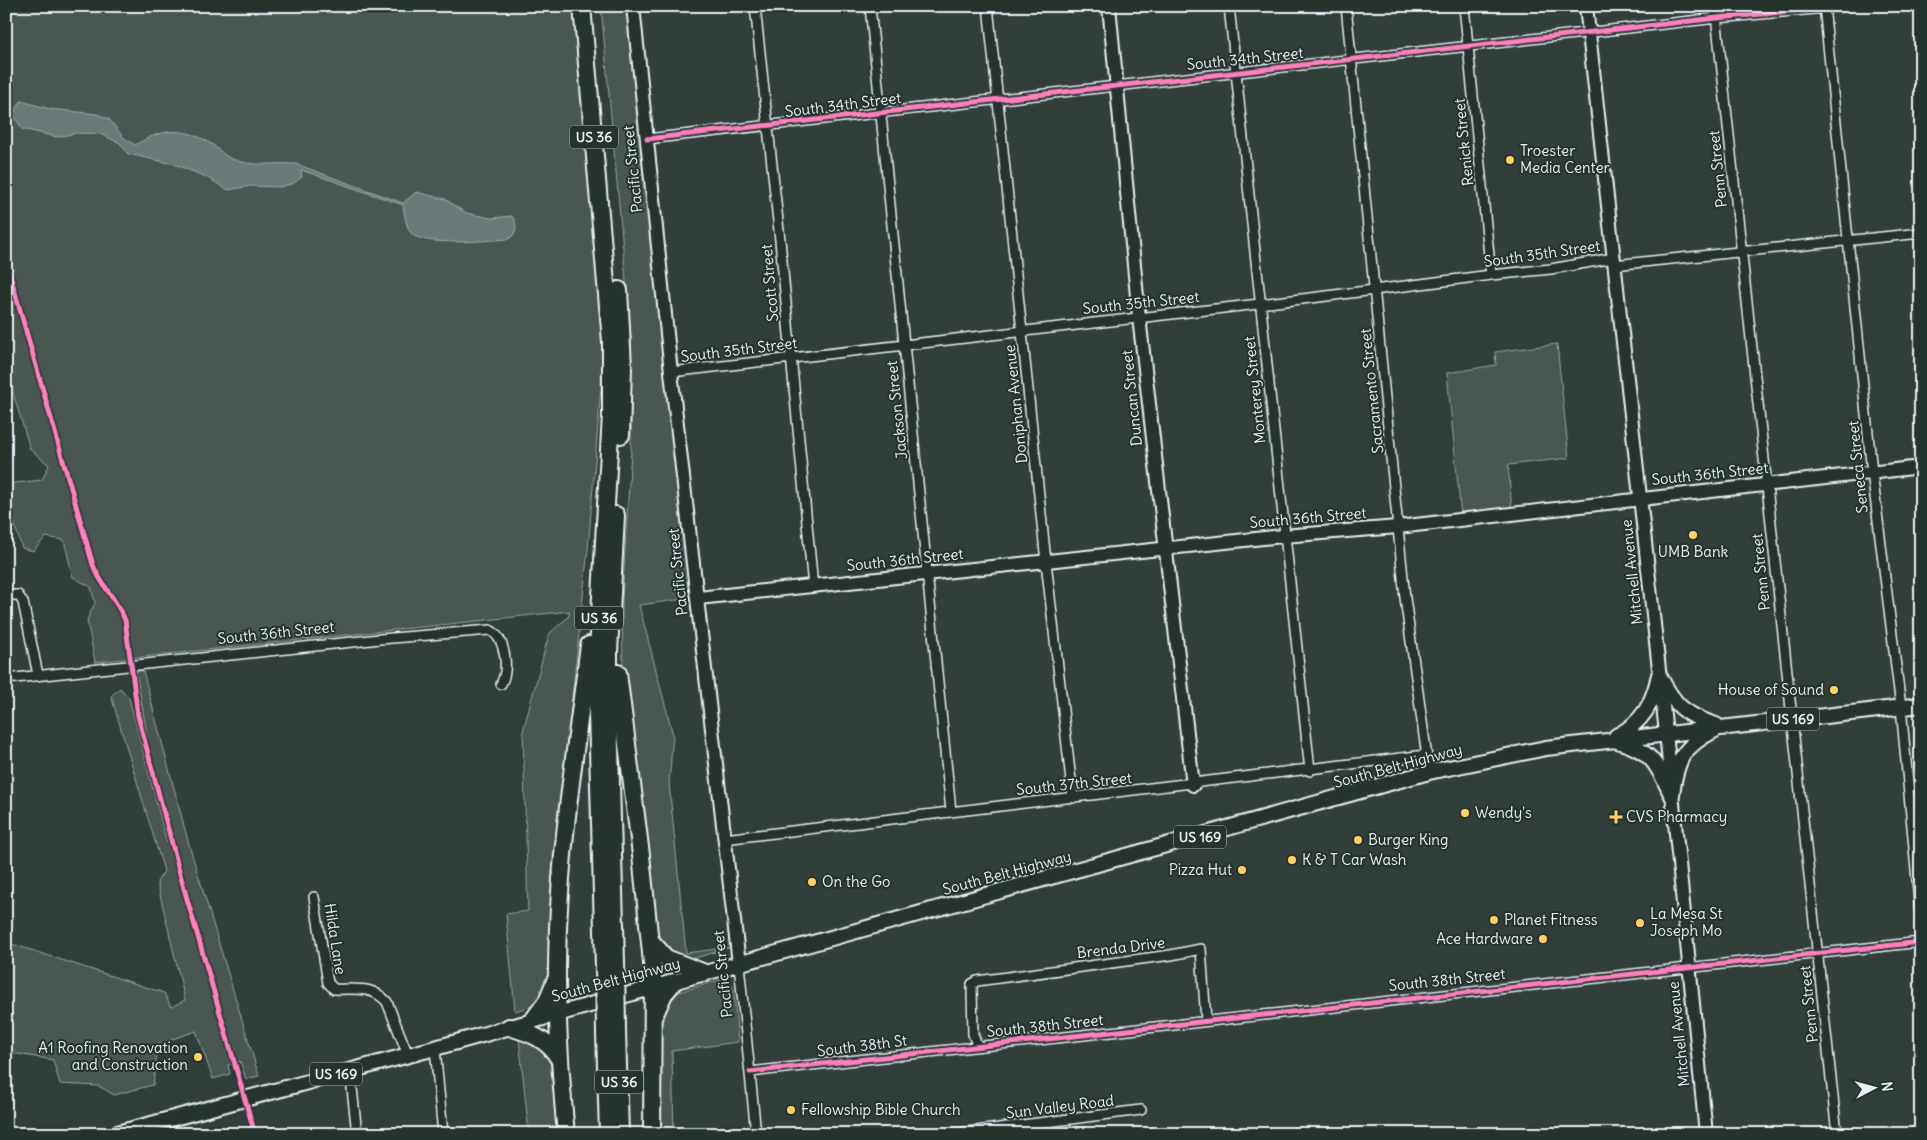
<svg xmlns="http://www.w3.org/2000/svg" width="1927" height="1140" font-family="Delius,sans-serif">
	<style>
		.green { fill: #495651; stroke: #98a4a4 }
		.water { fill: #6d7978; stroke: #9ea9ab }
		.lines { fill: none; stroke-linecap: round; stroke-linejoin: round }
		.street-casing { stroke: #e8f1f8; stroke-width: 12 }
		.secondary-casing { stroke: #e8f1f8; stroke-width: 16 }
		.primary-casing { stroke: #e8f1f8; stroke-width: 18 }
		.highway-casing { stroke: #e8f1f8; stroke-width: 20 }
		.street { stroke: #26332d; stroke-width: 9 }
		.secondary { stroke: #26332d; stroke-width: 12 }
		.primary { stroke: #26332d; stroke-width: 14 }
		.highway { stroke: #26332d; stroke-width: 16 }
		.highway-bridge-casing { stroke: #e8f1f8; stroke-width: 20; stroke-linecap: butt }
		.highway-bridge { stroke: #26332d; stroke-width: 16 }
		.cycleway-casing { stroke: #26332d; stroke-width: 8 }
		.cycleway { stroke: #ff80c0; stroke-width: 5 }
		.poi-dot { fill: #ffd166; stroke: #26332d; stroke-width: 2 }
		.labels { text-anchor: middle; stroke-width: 4; stroke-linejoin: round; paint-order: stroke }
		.shield { fill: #26332d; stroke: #aeb8bb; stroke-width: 1 }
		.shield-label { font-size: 14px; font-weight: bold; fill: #e8f1f8 }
		.street-label { font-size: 15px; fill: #e8f1f8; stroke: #26332d }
		.poi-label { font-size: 15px; fill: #e8f1f8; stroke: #26332d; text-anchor: start }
	</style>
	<rect width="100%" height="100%" fill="#323e39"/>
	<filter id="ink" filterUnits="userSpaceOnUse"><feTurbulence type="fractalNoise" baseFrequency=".02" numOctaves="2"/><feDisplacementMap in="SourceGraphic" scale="10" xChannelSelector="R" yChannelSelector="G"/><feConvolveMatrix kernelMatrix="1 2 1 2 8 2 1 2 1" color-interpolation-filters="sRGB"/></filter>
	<g filter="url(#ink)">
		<path class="green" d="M6 6H573L597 267 602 350 601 387 588 549 559 820 552 976 536 1005 515 1011 506 914 528 911 523 731 549 634 568 617 570 611 95 662 87 620 95 603 91 587 73 577 64 540 46 537 33 551 22 548 13 520 6 521V484L42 480 49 465 30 449 6 370Z
			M601 6H629L692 598 639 605 673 735 669 783 686 953 731 947 689 960 681 959 658 945 623 672 622 600 631 451V337Z
			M1557 344 1569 458 1508 465 1512 510 1461 516 1447 373 1496 365 1495 352Z
			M136 671H143L188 841 259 1076 246 1079 240 1061 228 1065 230 1074 213 1079 196 1031 158 1044 153 1085 114 1095 99 1086 60 1084 53 1060 6 1052V942L164 993 171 1007 185 1000 157 882 164 871 111 696 120 688 129 698 167 843 174 842 148 741Z
			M723 979 731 983 734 991 738 1042 672 1051 674 1134H658L660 1016 669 995Z
			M519 1038 539 1043 550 1059 558 1134H529Z"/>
		<path class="water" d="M21 101 50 109 97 114 109 119 123 137 135 145C163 128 185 126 213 145 219 150 225 156 232 159 255 168 273 162 296 164L403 203 416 192 445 199 466 213 491 218 512 216C518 224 517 234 509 239 491 240 420 248 410 232 406 225 404 213 403 205L301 170 302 177 294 183 280 187 251 186 228 190 206 177 174 164 128 154 120 143 100 134 77 133 57 137 22 129 13 114Z"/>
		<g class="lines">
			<defs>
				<path id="street" d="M755 6 780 240 813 587
					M870 6 951 811
					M988 6 1046 562 1073 798
					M1229 6 1310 771
					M1346 6 1405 598 1429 772
					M1464 6 1491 275
					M1715 6 1837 1134
					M1824 6 1872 472 1901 707 1921 924
					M647 139 1717 18 1847 6
					M1614 265 1921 233
					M671 372 1319 297 1491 275 1551 269 1614 258
					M6 595H18L23 602 38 675
					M6 679 380 639 490 630C506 638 509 670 501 684
					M724 839 1426 755
					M314 897 328 983 334 989C354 990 372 985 387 1002L408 1055
					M739 964 756 1134
					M977 1045 973 1034 972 989V984L977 981 1171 955 1201 949 1206 1021
					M435 1048 443 1134
					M350 1070 357 1134
					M750 1072 1921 942
					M952 1134 1141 1110"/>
				<path id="secondary" d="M633 6 671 372 739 964
					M1109 6 1139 317 1193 785
					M1586 6 1666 733 1706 1134
					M698 598 1283 536 1398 527 1921 467"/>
				<path id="primary" d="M1659 675C1674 705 1684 715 1716 725
					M1616 736C1643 723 1653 703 1659 675
					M1617 741C1651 750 1657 764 1671 794
					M1672 795C1676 760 1683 746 1715 730
					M114 1134 435 1048 1429 772 1546 748 1921 705"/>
				<path id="highway" d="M582 6 611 341V414L598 651 597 713 604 967
					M619 290 623 367 621 435
					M618 673 641 855 653 973 652 1134
					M650 940 666 958 705 973
					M616 962 609 712V652L616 515
					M655 1014 664 994 674 982
					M533 1020 547 1001 555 981
					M509 1027C530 1033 548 1039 559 1059
					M617 1030 620 1134
					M605 1033 608 1134
					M566 1134C561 1081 557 1028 557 974 557 864 575 754 589 645"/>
			</defs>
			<use href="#street" class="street-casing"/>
			<use href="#secondary" class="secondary-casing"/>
			<use href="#primary" class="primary-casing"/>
			<use href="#highway" class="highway-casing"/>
			<use href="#street" class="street"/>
			<use href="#secondary" class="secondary"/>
			<use href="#primary" class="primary"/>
			<use href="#highway" class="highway"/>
			<defs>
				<path id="highway-bridge" d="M616 962 617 1030
					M604 967 605 1033"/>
			</defs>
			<use href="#highway-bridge" class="highway-bridge-casing"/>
			<use href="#highway-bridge" class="highway-bridge"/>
			<defs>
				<path id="cycleway" d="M647 139 1717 18 1847 6
					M6 261 93 565C101 585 117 600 125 620L138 716 183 885 255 1134
					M750 1072 1921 942"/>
			</defs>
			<use href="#cycleway" class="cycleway-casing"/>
			<use href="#cycleway" class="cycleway"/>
		</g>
	</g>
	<g class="poi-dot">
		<circle cx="1510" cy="160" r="5"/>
		<circle cx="1693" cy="535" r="5"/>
		<circle cx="1834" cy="690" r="5"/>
		<circle cx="1465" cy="813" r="5"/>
		<path d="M1613.5 809.5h5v5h5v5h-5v5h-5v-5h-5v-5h5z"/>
		<circle cx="1358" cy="840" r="5"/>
		<circle cx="1292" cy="860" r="5"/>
		<circle cx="1242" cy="870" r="5"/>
		<circle cx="812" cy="882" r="5"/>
		<circle cx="1494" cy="920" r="5"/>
		<circle cx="1640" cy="923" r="5"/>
		<circle cx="1543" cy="939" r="5"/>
		<circle cx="198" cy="1057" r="5"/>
		<circle cx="791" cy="1110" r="5"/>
	</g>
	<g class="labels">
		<g class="shield">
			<rect x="570" y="125.5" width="48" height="23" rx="4"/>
			<rect x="575" y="606.5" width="48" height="23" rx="4"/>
			<rect x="1767" y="707.5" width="52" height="23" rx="4"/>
			<rect x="1174" y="825.5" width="52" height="23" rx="4"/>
			<rect x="310" y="1062.5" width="52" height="23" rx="4"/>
			<rect x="595" y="1070.5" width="48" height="23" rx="4"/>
		</g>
		<g class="shield-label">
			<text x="594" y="142">US 36</text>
			<text x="599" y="623">US 36</text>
			<text x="1793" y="724">US 169</text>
			<text x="1200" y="842">US 169</text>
			<text x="336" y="1079">US 169</text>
			<text x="619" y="1087">US 36</text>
		</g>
		<g class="street-label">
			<text transform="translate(1245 59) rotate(-6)" y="5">South 34th Street</text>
			<text transform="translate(843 105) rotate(-7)" y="5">South 34th Street</text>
			<text transform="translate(1464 142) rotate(-96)" y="5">Renick Street</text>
			<text transform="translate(633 169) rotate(-96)" y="5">Pacific Street</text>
			<text transform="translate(1718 169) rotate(-96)" y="5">Penn Street</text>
			<text transform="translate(1542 254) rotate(-8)" y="5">South 35th Street</text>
			<text transform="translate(770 283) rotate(-95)" y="5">Scott Street</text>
			<text transform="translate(1141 303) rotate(-6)" y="5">South 35th Street</text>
			<text transform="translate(739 350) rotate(-7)" y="5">South 35th Street</text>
			<text transform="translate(1255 390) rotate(-96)" y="5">Monterey Street</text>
			<text transform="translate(1372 391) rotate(-96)" y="5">Sacramento Street</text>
			<text transform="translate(1132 398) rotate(-96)" y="5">Duncan Street</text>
			<text transform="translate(1016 404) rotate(-96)" y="5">Doniphan Avenue</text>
			<text transform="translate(897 410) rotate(-96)" y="5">Jackson Street</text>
			<text transform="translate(1858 467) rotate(-96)" y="5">Seneca Street</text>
			<text transform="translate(1710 474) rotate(-6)" y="5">South 36th Street</text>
			<text transform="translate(1308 518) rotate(-5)" y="5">South 36th Street</text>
			<text transform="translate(905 560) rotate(-6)" y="5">South 36th Street</text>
			<text transform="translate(678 572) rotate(-96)" y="5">Pacific Street</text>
			<text transform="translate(1632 572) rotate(-96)" y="5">Mitchell Avenue</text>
			<text transform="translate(1761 572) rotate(-96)" y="5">Penn Street</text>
			<text transform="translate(276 633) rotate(-6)" y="5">South 36th Street</text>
			<text transform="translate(1398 766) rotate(-15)" y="5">South Belt Highway</text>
			<text transform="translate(1074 784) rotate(-6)" y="5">South 37th Street</text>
			<text transform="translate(1007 873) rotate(-15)" y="5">South Belt Highway</text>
			<text transform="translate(335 939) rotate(81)" y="5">Hilda Lane</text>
			<text transform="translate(1121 948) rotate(-7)" y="5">Brenda Drive</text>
			<text transform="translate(723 974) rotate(-96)" y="5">Pacific Street</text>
			<text transform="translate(616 980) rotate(-15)" y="5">South Belt Highway</text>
			<text transform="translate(1447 980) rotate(-6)" y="5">South 38th Street</text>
			<text transform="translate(1809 1004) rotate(-96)" y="5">Penn Street</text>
			<text transform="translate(1045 1026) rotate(-6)" y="5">South 38th Street</text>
			<text transform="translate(1679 1034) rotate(-96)" y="5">Mitchell Avenue</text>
			<text transform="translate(862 1046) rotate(-7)" y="5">South 38th St</text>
			<text transform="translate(1060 1107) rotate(-7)" y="5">Sun Valley Road</text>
		</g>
		<g class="poi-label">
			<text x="1520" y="156">Troester<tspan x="1520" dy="17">Media Center</tspan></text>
			<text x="1693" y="557" text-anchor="middle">UMB Bank</text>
			<text x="1824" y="695" text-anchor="end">House of Sound</text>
			<text x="1475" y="818">Wendy's</text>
			<text x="1626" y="822">CVS Pharmacy</text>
			<text x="1368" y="845">Burger King</text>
			<text x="1302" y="865">K &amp; T Car Wash</text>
			<text x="1232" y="875" text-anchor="end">Pizza Hut</text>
			<text x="822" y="887">On the Go</text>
			<text x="1650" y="919">La Mesa St<tspan x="1650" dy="17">Joseph Mo</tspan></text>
			<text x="1504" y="925">Planet Fitness</text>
			<text x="1533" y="944" text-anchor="end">Ace Hardware</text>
			<text x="188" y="1053" text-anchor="end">A1 Roofing Renovation<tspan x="188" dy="17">and Construction</tspan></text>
			<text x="801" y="1115">Fellowship Bible Church</text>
		</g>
	</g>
	<rect width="1927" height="1140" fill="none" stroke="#26332d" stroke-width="25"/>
	<rect x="12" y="12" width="1902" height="1115" fill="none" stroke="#e8f1f8" stroke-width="2" filter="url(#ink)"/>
	<g transform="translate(1874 1088) rotate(84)" stroke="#26332d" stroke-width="4" paint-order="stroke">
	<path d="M0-4L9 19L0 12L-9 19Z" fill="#e8f1f8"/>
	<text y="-8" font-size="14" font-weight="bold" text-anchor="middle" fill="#e8f1f8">N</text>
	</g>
</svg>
